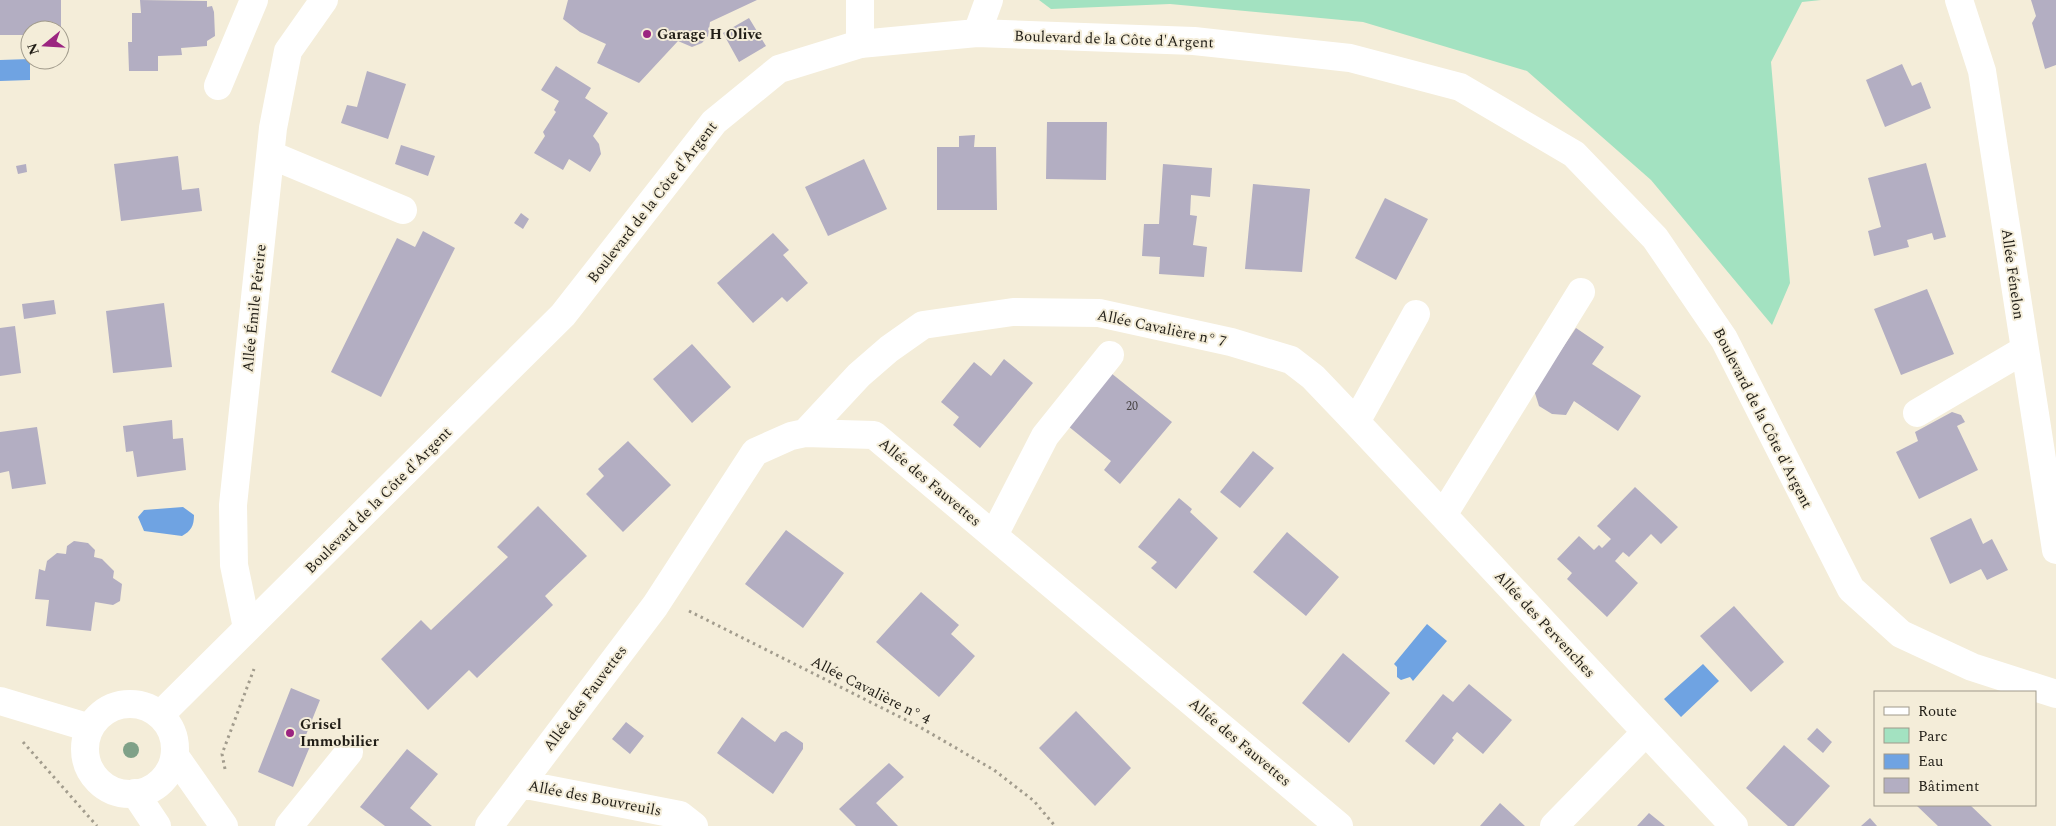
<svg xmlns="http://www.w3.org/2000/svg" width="2056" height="826" font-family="Spectral,serif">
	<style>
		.green { fill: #a3e2c1 }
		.water { fill: #6fa3e2 }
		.building { fill: #b3aec2 }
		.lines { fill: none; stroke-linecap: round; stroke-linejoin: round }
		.path { stroke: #a29c8d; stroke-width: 3; stroke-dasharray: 2.5 4; stroke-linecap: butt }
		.minor { stroke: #fff; stroke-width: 28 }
		.major { stroke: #fff; stroke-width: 28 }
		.tree { fill: #7fa188 }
		.poi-dot { fill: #9b2580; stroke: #f4edd9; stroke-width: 2 }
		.labels { text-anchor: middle; stroke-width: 4; stroke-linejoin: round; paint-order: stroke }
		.number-label { font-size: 12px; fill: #464242 }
		.poi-label { font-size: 15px; font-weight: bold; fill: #211e17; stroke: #f4edd9; text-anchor: start }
		.street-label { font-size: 15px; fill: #211e17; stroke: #f4edd9 }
	</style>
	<rect width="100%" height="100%" fill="#f4edd9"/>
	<path class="green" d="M1039 0H1821L1802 2 1771 62 1790 283 1772 325 1651 180 1527 71 1363 22 1170 4 1051 9Z"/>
	<path class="water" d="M30 59V80L0 81V60Z
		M183 507 194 515C194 526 191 531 182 536L144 531 138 517 144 510Z
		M1427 624 1447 641 1413 681 1410 677 1401 680 1397 677V667L1394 664Z
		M1703 664 1719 681 1681 717 1664 699Z"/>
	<path class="building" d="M0 0H61V30H30V35H0Z
		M140 0 207 1V7L212 6 214 12 215 36 207 41V46L181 48 182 55 158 56V71H129L128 42H132V13H141Z
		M568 0H757L710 22 708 36 702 43 692 47 678 41 639 83 597 63 606 44 580 32 563 19Z
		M2031 0H2056V65L2045 69 2032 23 2036 16Z
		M749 18 766 46 739 62 723 33Z
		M1902 64 1912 86 1921 82 1931 108 1885 127 1866 80Z
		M556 66 591 88 585 98 608 113 593 136 599 144 601 154 590 172 569 159 563 170 534 153 545 136 543 132 556 112 554 110 559 101 541 90Z
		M367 71 406 84 388 139 341 123 347 105 357 107Z
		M1047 122H1107L1106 180 1046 179Z
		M975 135 974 147H996L997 210H937V147H959V136Z
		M401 145 435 156 428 176 395 164Z
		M178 156 182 190 199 188 202 211 121 221 114 164Z
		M864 159 887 209 828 236 805 187Z
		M1926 163 1946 237 1934 240 1932 233 1907 240 1909 247 1874 256 1868 231 1881 227 1868 178Z
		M26 164 27 172 18 174 16 166Z
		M1163 164 1212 168 1210 197 1191 195 1190 215 1197 216 1193 245 1207 247 1204 277 1159 274 1160 257 1142 256 1144 224H1159Z
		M1253 184 1310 189 1302 272 1245 269Z
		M1385 198 1428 219 1396 280 1355 258Z
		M521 213 529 219 523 229 514 223Z
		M423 231 455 248 381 397 331 372 397 238 415 247Z
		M773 233 789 250 783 255 808 283 787 302 782 297 753 323 717 283Z
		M1927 289 1954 354 1901 375 1874 309Z
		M54 300 56 314 24 319 22 304Z
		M164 303 172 367 113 373 106 311Z
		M15 326 21 373 0 376V328Z
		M1576 328 1604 347 1592 364 1641 396 1618 431 1574 401 1566 415 1552 414 1539 406 1534 390Z
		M692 344 731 387 692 423 653 379Z
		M1004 359 1033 383 980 448 953 425 959 417 941 402 974 362 991 376Z
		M1111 373 1172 422 1120 484 1104 470 1111 461 1068 426Z
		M1952 412 1961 415 1965 422 1957 426 1978 470 1919 499 1896 452 1918 441 1915 432Z
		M172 420 173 439 183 438 186 470 137 477 133 451 126 452 123 426Z
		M37 427 46 484 12 489 9 471 0 473V432Z
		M628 441 671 485 623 532 586 494 604 476 598 469Z
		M1253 451 1274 468 1240 508 1220 492Z
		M1635 487 1678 527 1661 544 1651 534 1629 557 1623 552 1615 561 1638 583 1607 617 1567 579 1572 573 1557 559 1579 536 1594 550 1599 545 1602 548 1611 539 1597 526Z
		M1179 498 1192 509 1190 512 1218 538 1176 589 1151 568 1157 562 1138 547Z
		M538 506 587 556 545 596 553 605 477 678 469 670 428 710 381 659 421 620 431 630 508 557 497 547Z
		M1971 518 1983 544 1992 539 2008 570 1987 580 1981 569 1950 584 1930 538Z
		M786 530 844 573 803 628 745 584Z
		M1287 532 1339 577 1306 616 1253 572Z
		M74 541 88 543 95 550 94 557 102 559 114 571 113 578 122 584 120 601 113 605 95 602 91 631 46 626 49 600 35 599 39 569 45 571 47 561 57 553 66 554 67 546Z
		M921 592 959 625 951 634 975 656 939 697 876 642Z
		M1734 606 1784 662 1751 692 1700 636Z
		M1343 653 1390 693 1349 743 1302 703Z
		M1469 684 1512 720 1483 754 1457 732 1452 738 1454 740 1434 765 1405 741 1443 694 1453 702Z
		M291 688 320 700 304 740 311 744 293 787 258 772Z
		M1076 711 1131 768 1095 806 1039 748Z
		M742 717 775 742 781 733 786 731 803 743V749L773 794 717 753Z
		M626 722 644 736 630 754 612 739Z
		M1817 728 1832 742 1823 753 1807 739Z
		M1784 745 1830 786 1794 826H1788L1746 788Z
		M407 749 438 774 410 808 432 826H385L360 807Z
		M889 763 904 777 876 803 898 826H856L839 809Z
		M1500 803 1525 826H1480Z
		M1916 805H1970L1992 826H1938Z
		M1649 813 1665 826H1637Z
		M1870 818 1877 826H1861Z"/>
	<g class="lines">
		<path class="path" d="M689 611 918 726 994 770 1034 801 1055 826
			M23 742 97 826
			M225 769 222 754 254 669"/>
		<path class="minor" d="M1959 0 1982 71 2056 550
			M977 33 989 0
			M860 44V0
			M218 86 254 0
			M271 155 403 210
			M1917 413 2024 350
			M1356 422 1416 314
			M805 433 859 375 889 349 923 325 1013 312 1099 313 1231 342 1291 360 1313 377 1356 422 1734 826
			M1443 515 1581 292
			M994 535 1045 436 1110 355
			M247 628 234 565 233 505 273 128 288 51 324 0
			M175 756 224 826
			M521 784 680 815 694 826
			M135 793 157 826
			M289 826 349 752
			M489 826 655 606 755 452 791 436 805 433 874 435 1339 826
			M1554 826 1646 732"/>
		<path class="major" d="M0 701 90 728
			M85 749a45 45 0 1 1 90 0a45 45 0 1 1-90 0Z
			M160 715 563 315 714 122 779 69 860 44 977 33 1194 41 1350 58 1460 87 1574 154 1655 238 1724 339 1851 589 1901 634 1972 667 2056 694"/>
	</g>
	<circle class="tree" cx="131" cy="750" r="8"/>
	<g class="poi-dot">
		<circle cx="647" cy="34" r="5"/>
		<circle cx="290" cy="733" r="5"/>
	</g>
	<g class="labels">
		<g class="number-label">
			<text x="1132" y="410">20</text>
		</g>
		<g class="poi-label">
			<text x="657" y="39">Garage H Olive</text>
			<text x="300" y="729">Grisel<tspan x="300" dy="17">Immobilier</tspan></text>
		</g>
		<g class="street-label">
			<text transform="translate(1114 39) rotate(2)" y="5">Boulevard de la Côte d'Argent</text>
			<text transform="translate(652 202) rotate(-52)" y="5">Boulevard de la Côte d'Argent</text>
			<text transform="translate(2013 274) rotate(82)" y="5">Allée Fénelon</text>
			<text transform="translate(254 308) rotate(-84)" y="5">Allée Émile Péreire</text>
			<text transform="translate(1162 328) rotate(12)" y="5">Allée Cavalière n° 7</text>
			<text transform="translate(1763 418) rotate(63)" y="5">Boulevard de la Côte d'Argent</text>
			<text transform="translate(930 482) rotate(40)" y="5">Allée des Fauvettes</text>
			<text transform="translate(378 500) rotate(-45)" y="5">Boulevard de la Côte d'Argent</text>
			<text transform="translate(1545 624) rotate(47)" y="5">Allée des Pervenches</text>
			<text transform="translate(871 690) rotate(27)" y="5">Allée Cavalière n° 4</text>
			<text transform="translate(585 698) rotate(-53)" y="5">Allée des Fauvettes</text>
			<text transform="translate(1240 742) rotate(40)" y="5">Allée des Fauvettes</text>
			<text transform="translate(595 798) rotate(11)" y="5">Allée des Bouvreuils</text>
		</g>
	</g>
	<rect x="1874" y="691" width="162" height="115" fill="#f4edd9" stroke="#a09a8b"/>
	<rect x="1884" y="707" width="25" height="8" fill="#ffffff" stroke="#a09a8b"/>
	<text x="1918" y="716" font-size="15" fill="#211e17">Route</text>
	<rect x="1884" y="728" width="25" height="15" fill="#a3e2c1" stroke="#a09a8b"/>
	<text x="1918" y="741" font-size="15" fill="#211e17">Parc</text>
	<rect x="1884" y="754" width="25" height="15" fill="#6fa3e2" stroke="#a09a8b"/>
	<text x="1918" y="766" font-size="15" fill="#211e17">Eau</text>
	<rect x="1884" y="778" width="25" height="15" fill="#b3aec2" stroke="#a09a8b"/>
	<text x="1918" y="791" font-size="15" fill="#211e17">Bâtiment</text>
	<g transform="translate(45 45) rotate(252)"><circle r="24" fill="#f4edd9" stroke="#a09a8b"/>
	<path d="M0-4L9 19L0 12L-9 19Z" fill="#9b2580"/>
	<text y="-8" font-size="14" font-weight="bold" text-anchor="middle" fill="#211e17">N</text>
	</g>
</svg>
